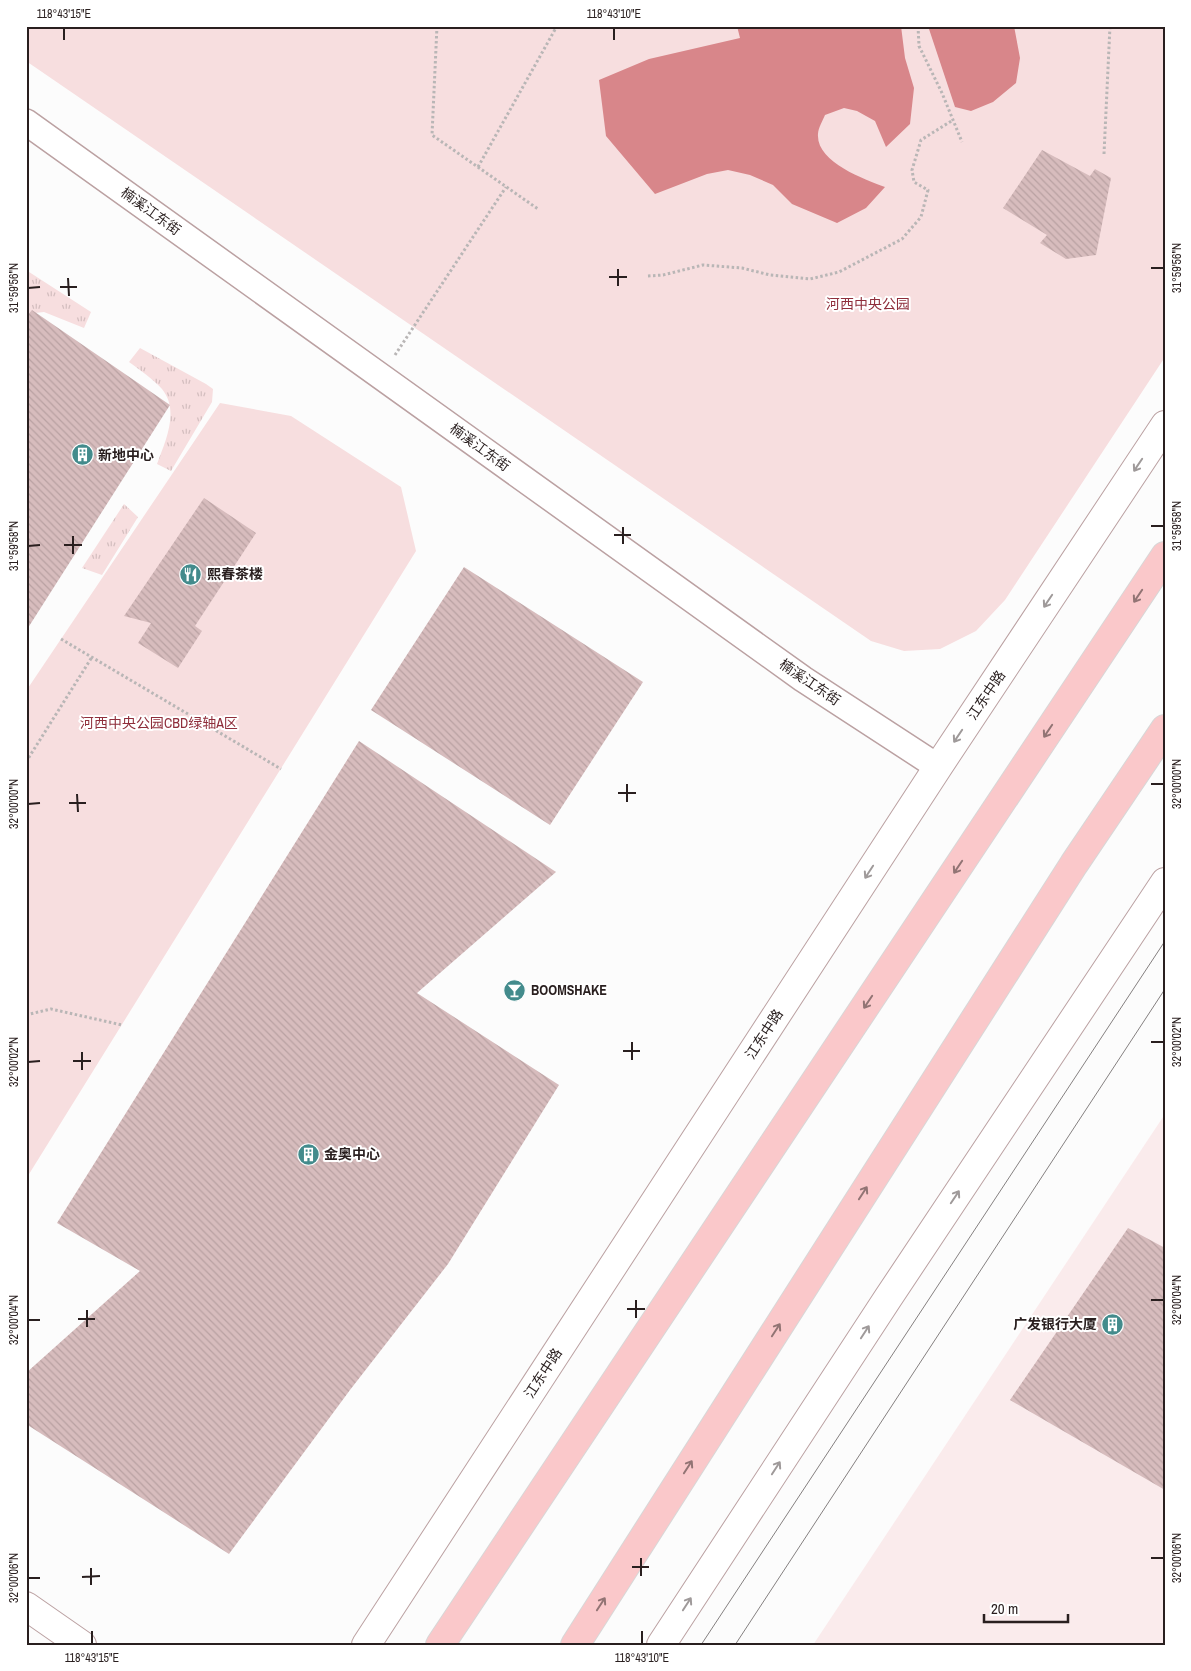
<svg xmlns="http://www.w3.org/2000/svg" width="1191" height="1671" font-family="'Archivo Narrow','Noto Sans SC',sans-serif">
	<style>
		.built { fill: #faebec }
		.grass { fill: url(#grass-tufts) }
		.park { fill: #f7dedf }
		.water { fill: #d8868a }
		.building { fill: url(#building-back-hatch) }
		.lines { fill: none; stroke-linecap: round; stroke-linejoin: round }
		.minor-casing { stroke: #bba1a2; stroke-width: 28 }
		.tertiary-casing { stroke: #bba1a2; stroke-width: 30 }
		.primary-casing { stroke: #d8d7d7; stroke-width: 30 }
		.path { stroke: #b9b6b6; stroke-width: 3; stroke-dasharray: 2.5 2.5; stroke-linecap: butt }
		.minor { stroke: #fff; stroke-width: 25 }
		.tertiary { stroke: #fff; stroke-width: 28 }
		.primary { stroke: #fac8ca; stroke-width: 28 }
		.tram { stroke: #858080; stroke-width: 1 }
		.oneway { stroke: #9f9a9a }
		.oneway2 { stroke: #927474 }
		.ticks { fill: none; stroke: #291f1f; stroke-width: 2 }
		.labels { text-anchor: middle; stroke-width: 4; stroke-linejoin: round; paint-order: stroke }
		.street-label { font-size: 14px; fill: #291f1f; stroke: #fff }
		.park-label { font-size: 14px; fill: #8f2e3b; stroke: #fff }
		.poi-label { font-size: 14px; font-weight: bold; fill: #291f1f; stroke: #fff; text-anchor: start }
		.neatline { fill: none; stroke: #291f1f; stroke-width: 2 }
		.ticks-label { font-size: 12px; text-anchor: middle; fill: #291f1f }
	</style>
	<defs>
		<pattern id="grass-tufts" width="24" height="20" patternUnits="userSpaceOnUse" patternTransform="scale(1.25)"><rect width="24" height="20" fill="#f7dedf"/><path d="M3 7l-1-3M5 7V3M7 7l1-3M15 17l-1-3M17 17v-4M19 17l1-3" fill="none" stroke="#d4bebf"/></pattern>
		<pattern id="building-back-hatch" width="6" height="6" patternUnits="userSpaceOnUse" patternTransform="scale(1.25)"><rect width="6" height="6" fill="#d7bcbd"/><path d="M-1 5l2 2M0 0l6 6M5-1l2 2" fill="none" stroke="#b9a1a2"/></pattern>
	</defs>
	<rect width="100%" height="100%" fill="#fcfcfc"/>
	<path class="built" d="M1165 1114V1645H813Z"/>
	<path class="grass" d="M26 270 91 312 84 328 44 312 26 314Z
		M140 348 206 384 213 389 212 402 171 471 157 464C165 442 180 411 162 389 153 379 140 370 129 362Z
		M124 504 138 517 102 575 82 568Z"/>
	<path class="park" d="M26 26H1165V357L1005 600 976 631 940 649 904 651 871 641 26 61Z
		M220 403 291 416 401 487 416 551 26 1179V691Z"/>
	<path class="water" d="M737 26H901L905 58 914 88 910 124 886 147 875 121 857 111 844 108 825 115C823 120 818 128 818 134 816 162 864 179 885 187L866 208 837 223 792 204 773 185 750 175 728 170 707 174 655 194 606 136 599 80 649 59 740 38Z
		M928 26H1014L1020 58 1016 83 993 102 971 111 955 107Z"/>
	<path class="building" d="M1042 150 1090 176 1095 169 1111 178 1096 255 1066 259 1040 243 1047 235 1003 208Z
		M32 310 170 405 26 631V317Z
		M204 498 256 533 195 626 202 631 178 668 138 643 151 623 124 616Z
		M464 567 643 682 550 825 371 710Z
		M359 741 556 872 417 993 559 1085 448 1264 350 1390 229 1554 26 1424V1373L140 1271 57 1223Z
		M1128 1228 1165 1248V1490L1010 1400Z"/>
	<g class="lines">
		<defs>
			<path id="minor" d="M26 122 803 679 938 767"/>
			<path id="tertiary" d="M26 1606 82 1645
				M366 1645 938 767 1165 425
				M661 1645 888 1298 1165 882"/>
			<path id="primary" d="M440 1645 1165 556
				M575 1645 1074 864 1165 729"/>
		</defs>
		<use href="#minor" class="minor-casing"/>
		<use href="#tertiary" class="tertiary-casing"/>
		<use href="#primary" class="primary-casing"/>
		<path class="path" d="M437 26 432 135 538 209
			M550 26 555 30
			M918 26 919 46 942 93 962 142
			M1104 154 1110 26
			M478 167 557 26
			M648 276 663 275 703 265 742 268 770 275 810 279 839 272 902 239 921 217 928 190 914 182 912 170 921 140 953 120
			M395 355 506 187
			M61 639 281 769
			M26 762 92 657
			M26 1015 51 1009 122 1025"/>
		<use href="#minor" class="minor"/>
		<use href="#tertiary" class="tertiary"/>
		<use href="#primary" class="primary"/>
		<path class="tram" d="M701 1645 1165 941
			M735 1645 1165 989"/>
	</g>
	<defs><path id="oneway-shaft" d="M-6 0H5M1.5-3L5.5 0L1.5 3" fill="none" stroke-width="1.6" stroke-linecap="round" stroke-linejoin="round" transform="scale(1.25)"/></defs>
	<g class="oneway">
		<use href="#oneway-shaft" transform="translate(1138 465) rotate(124)"/>
		<use href="#oneway-shaft" transform="translate(1048 601) rotate(124)"/>
		<use href="#oneway-shaft" transform="translate(958 736) rotate(124)"/>
		<use href="#oneway-shaft" transform="translate(869 872) rotate(123)"/>
		<use href="#oneway-shaft" transform="translate(955 1197) rotate(-56)"/>
		<use href="#oneway-shaft" transform="translate(865 1332) rotate(-57)"/>
		<use href="#oneway-shaft" transform="translate(776 1468) rotate(-57)"/>
		<use href="#oneway-shaft" transform="translate(687 1604) rotate(-57)"/>
	</g>
	<g class="oneway2">
		<use href="#oneway-shaft" transform="translate(1138 596) rotate(124)"/>
		<use href="#oneway-shaft" transform="translate(1048 731) rotate(124)"/>
		<use href="#oneway-shaft" transform="translate(958 867) rotate(124)"/>
		<use href="#oneway-shaft" transform="translate(868 1002) rotate(124)"/>
		<use href="#oneway-shaft" transform="translate(863 1193) rotate(-57)"/>
		<use href="#oneway-shaft" transform="translate(776 1330) rotate(-57)"/>
		<use href="#oneway-shaft" transform="translate(688 1467) rotate(-57)"/>
		<use href="#oneway-shaft" transform="translate(601 1604) rotate(-57)"/>
	</g>
	<path class="ticks" d="M64 28V40M614 28V40M1151 268H1164M618 269V286M609 277H627M68 278 69 296M60 287H77M28 288 40 287M1151 526H1164M623 527V544M614 535H631M73 536V554M64 545H82M28 546 40 545M627 784V802M1151 784H1164M618 793H636M77 794 78 812M69 803H86M28 804 40 803M632 1042V1060M1151 1042H1164M623 1051H640M82 1052V1070M73 1061H91M28 1062 40 1061M636 1300V1318M1151 1300H1164M627 1309H645M87 1310V1327M78 1319H95M28 1320H40M641 1558V1576M1151 1558H1164M632 1567H649M91 1568V1585M82 1577 100 1576M28 1578H40M92 1631V1644M642 1631V1644"/>
	<defs>
		<symbol id="building-disc" viewBox="-11 -11 22 22"><circle r="9.5" fill="#438b8c" stroke="#fff"/><path d="M-4-6H4V6H1V3H-1V6H-4ZM-2.5-4.3h1.7v1.8h-1.7ZM.8-4.3h1.7v1.8H.8ZM-2.5-1h1.7V.8h-1.7ZM.8-1h1.7V.8H.8Z" fill="#fff"/></symbol>
		<symbol id="restaurant-disc" viewBox="-11 -11 22 22"><circle r="9.5" fill="#438b8c" stroke="#fff"/><path d="M-5-6h1v4h1v-4h1v4h1v-4h1v5L-1.5 .5V6h-2V.5L-5-1ZM5-6V6H3V1.5H1.5Q1.5-4 5-6Z" fill="#fff"/></symbol>
		<symbol id="bar-disc" viewBox="-11 -11 22 22"><circle r="9.5" fill="#438b8c" stroke="#fff"/><path d="M-6-5H6L.8 .8V4.5H3.5V6h-7V4.5H-.8V.8Z" fill="#fff"/></symbol>
	</defs>
	<g fill-rule="evenodd">
		<use href="#building-disc" x="70" y="442" width="25" height="25"/>
		<use href="#restaurant-disc" x="178" y="562" width="25" height="25"/>
		<use href="#bar-disc" x="502" y="978" width="25" height="25"/>
		<use href="#building-disc" x="296" y="1142" width="25" height="25"/>
		<use href="#building-disc" x="1100" y="1312" width="25" height="25"/>
	</g>
	<g class="labels">
		<g class="street-label">
			<text transform="translate(151 211) rotate(36)" y="5">楠溪江东街</text>
			<text transform="translate(480 447) rotate(36)" y="5">楠溪江东街</text>
			<text transform="translate(810 682) rotate(34)" y="5">楠溪江东街</text>
			<text transform="translate(986 695) rotate(-56)" y="5">江东中路</text>
			<text transform="translate(764 1034) rotate(-57)" y="5">江东中路</text>
			<text transform="translate(543 1373) rotate(-57)" y="5">江东中路</text>
		</g>
		<g class="park-label">
			<text x="868" y="309">河西中央公园</text>
			<text x="159" y="728">河西中央公园CBD绿轴A区</text>
		</g>
		<g class="poi-label">
			<text x="98" y="460">新地中心</text>
			<text x="207" y="579">熙春茶楼</text>
			<text x="531" y="995">BOOMSHAKE</text>
			<text x="324" y="1159">金奥中心</text>
			<text x="1097" y="1329" text-anchor="end">广发银行大厦</text>
		</g>
	</g>
	<rect width="1191" height="1671" fill="none" stroke="#ffffff" stroke-width="55"/>
	<path d="M984 1614v8h84v-8" fill="none" stroke="#291f1f" stroke-width="2.5"/>
	<text x="991" y="1614" font-size="15" fill="#291f1f" stroke="#ffffff" stroke-width="4" paint-order="stroke">20 m</text>
	<rect x="28" y="28" width="1136" height="1616" class="neatline"/>
	<g class="ticks-label">
		<text x="64" y="18">118°43'15"E</text>
		<text x="614" y="18">118°43'10"E</text>
		<text transform="translate(1177 268) rotate(-90)" y="4">31°59'56"N</text>
		<text transform="translate(14 288) rotate(-90)" y="4">31°59'56"N</text>
		<text transform="translate(1177 526) rotate(-90)" y="4">31°59'58"N</text>
		<text transform="translate(14 546) rotate(-90)" y="4">31°59'58"N</text>
		<text transform="translate(1177 784) rotate(-90)" y="4">32°00'00"N</text>
		<text transform="translate(14 804) rotate(-90)" y="4">32°00'00"N</text>
		<text transform="translate(1177 1042) rotate(-90)" y="4">32°00'02"N</text>
		<text transform="translate(14 1062) rotate(-90)" y="4">32°00'02"N</text>
		<text transform="translate(1177 1300) rotate(-90)" y="4">32°00'04"N</text>
		<text transform="translate(14 1320) rotate(-90)" y="4">32°00'04"N</text>
		<text transform="translate(1177 1558) rotate(-90)" y="4">32°00'06"N</text>
		<text transform="translate(14 1578) rotate(-90)" y="4">32°00'06"N</text>
		<text x="92" y="1662">118°43'15"E</text>
		<text x="642" y="1662">118°43'10"E</text>
	</g>
</svg>
